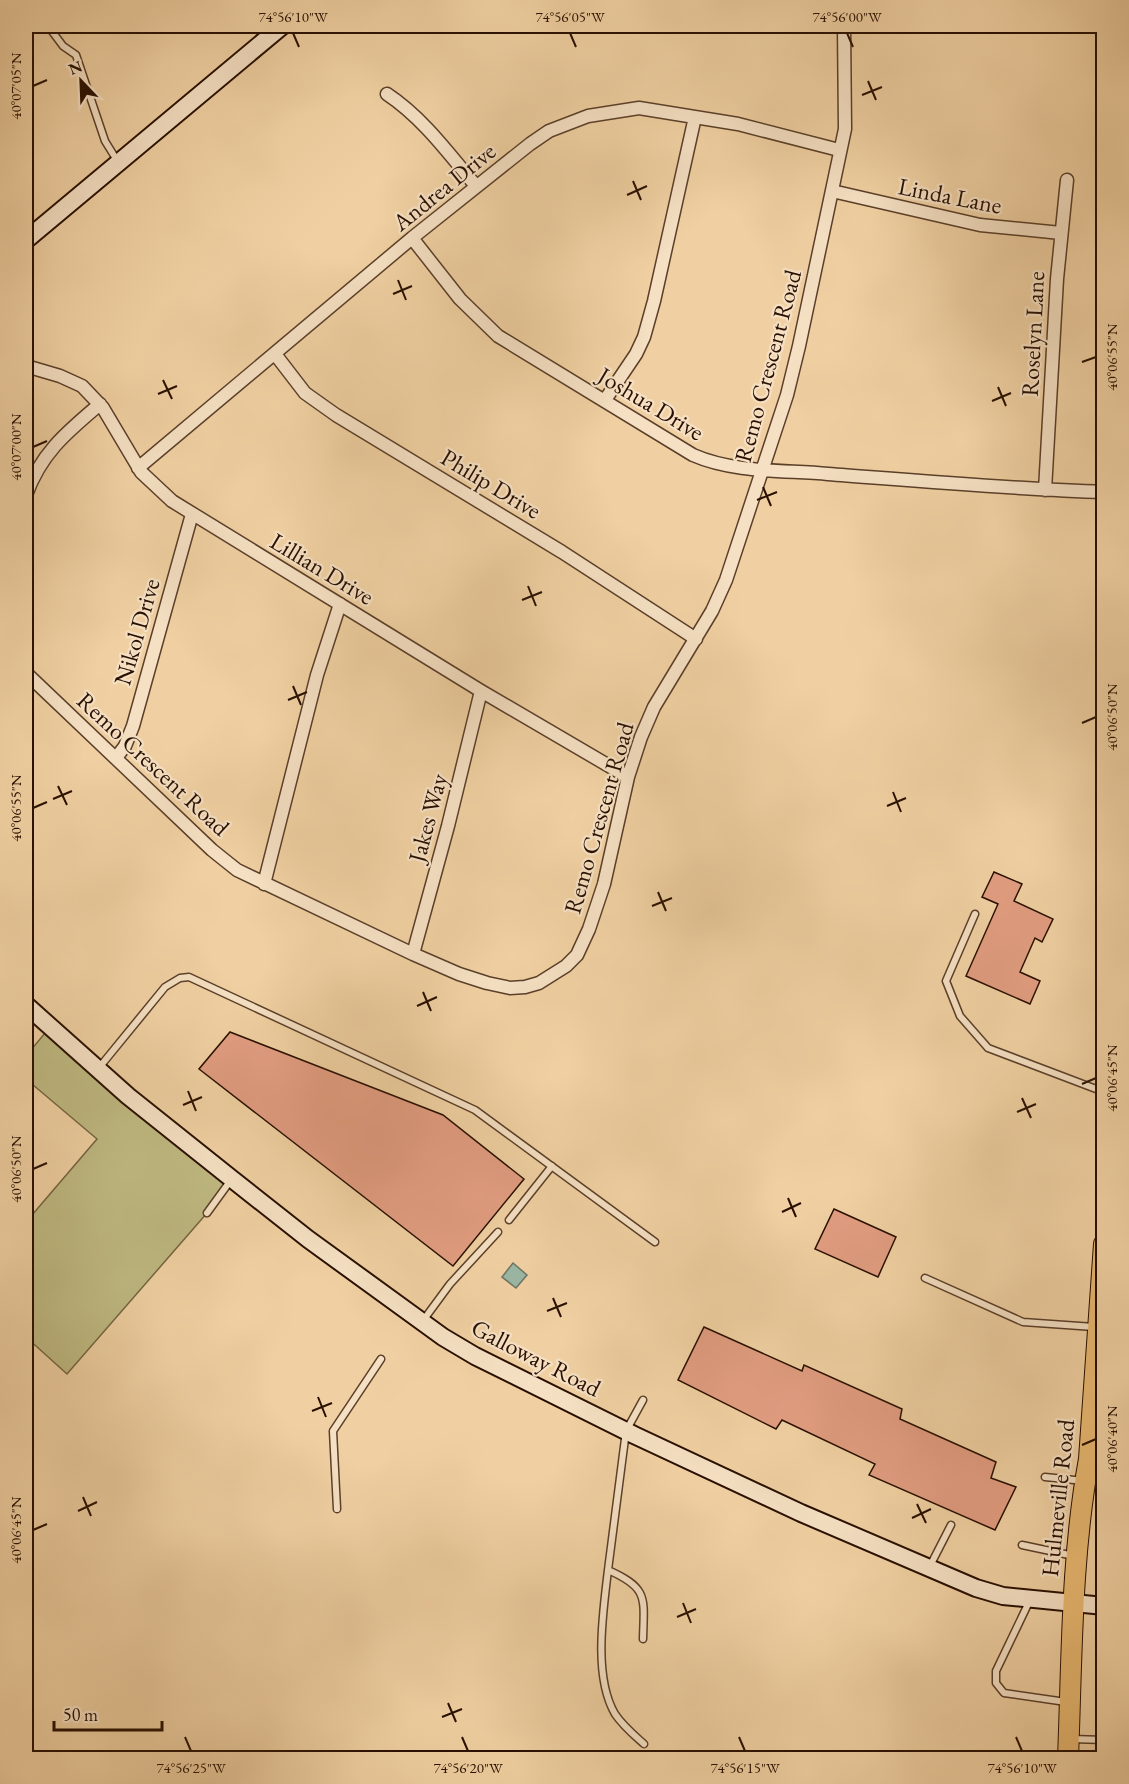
<svg xmlns="http://www.w3.org/2000/svg" width="1129" height="1784" font-family="'EB Garamond',serif">
	<style>
		.green { fill: #bfb981; stroke: #746441; stroke-width: 1.5 }
		.water { fill: #9ab7a4; stroke: #6c7463; stroke-width: 1.5 }
		.building { fill: #e29d81; stroke: #280f01; stroke-width: 1.5 }
		.lines { fill: none; stroke-linecap: round; stroke-linejoin: round }
		.lane-casing { stroke: #5a3f29; stroke-width: 9 }
		.street-casing { stroke: #5a3f29; stroke-width: 15 }
		.secondary-casing { stroke: #280f01; stroke-width: 20 }
		.primary-casing { stroke: #280f01; stroke-width: 22 }
		.lane { stroke: #f5e0c3; stroke-width: 6 }
		.street { stroke: #f5e0c3; stroke-width: 12 }
		.secondary { stroke: #f5e0c3; stroke-width: 16 }
		.primary { stroke: #e8b871; stroke-width: 20 }
		.ticks { fill: none; stroke: #280f01; stroke-width: 2 }
		.labels { text-anchor: middle; stroke-width: 4.5; stroke-linejoin: round; paint-order: stroke }
		.street-label { font-size: 24px; fill: #280f01; stroke: #f5e0c3 }
		.neatline { fill: none; stroke: #280f01; stroke-width: 2 }
		.ticks-label { font-size: 15px; text-anchor: middle; fill: #280f01 }
	</style>
	<rect width="100%" height="100%" fill="#f0d0a2"/>
	<filter id="stains"><feTurbulence type="fractalNoise" baseFrequency=".00333" numOctaves="4"/><feColorMatrix values="0 0 0 0 .2 0 0 0 0 .09 0 0 0 0 .02 0 0 0 .5 -.17"/></filter>
	<radialGradient id="worn" r=".72"><stop offset=".6" stop-color="#630" stop-opacity="0"/><stop offset="1" stop-color="#630" stop-opacity=".3"/></radialGradient>
	<path class="green" d="M50 1027 232 1179 207 1213 67 1374 26 1337V1222L97 1139 26 1079V1056Z"/>
	<path class="water" d="M513 1263 527 1275 516 1288 502 1277Z"/>
	<path class="building" d="M994 872 1022 884 1014 901 1053 919 1042 942 1035 938 1020 972 1040 981 1030 1004 966 976 998 904 982 897Z
		M230 1032 443 1115 524 1179 453 1266 199 1069Z
		M834 1209 896 1237 878 1277 815 1249Z
		M704 1327 802 1371 804 1365 902 1409 900 1419 996 1462 991 1478 1016 1487 995 1530 869 1475 875 1464 782 1420 776 1429 678 1380Z"/>
	<g class="lines">
		<defs>
			<path id="lane" d="M48 26 63 46 76 55 105 141 118 162
				M975 914 946 981 960 1016 988 1048 1104 1092
				M98 1069 165 987 180 978 189 977 475 1110 655 1242
				M207 1213 231 1180
				M509 1220 552 1166
				M925 1278 1023 1322 1094 1327
				M422 1322 450 1284 498 1232
				M643 1400 626 1431 608 1570C649 1588 644 1598 643 1639
				M1045 1477 1084 1481
				M337 1509 333 1431 381 1359
				M1022 1545 1074 1556
				M930 1566 951 1525
				M608 1570C603 1613 593 1676 615 1714 623 1726 634 1735 644 1744
				M1030 1600 996 1671V1683L1004 1693 1066 1702
				M1072 1739 1104 1740"/>
			<path id="street" d="M387 94C423 118 449 154 476 186
				M832 191 980 225 1061 233
				M412 238 460 299 498 336 693 455C734 473 784 470 828 474 920 481 1012 489 1104 492
				M275 354 305 393 336 415 562 552 696 639
				M26 366 60 376 82 386 103 408 141 472 172 501 481 691 628 777
				M605 400 636 354 644 337 654 301 695 117
				M138 468 412 238 530 144 549 131 588 116 639 108 738 124 839 150
				M1045 490 1057 279 1067 180
				M26 495C41 453 67 432 100 404
				M26 673 212 850 237 870 413 954 459 974 487 983 510 988 525 987 539 983 566 966 577 955 589 929 604 884 628 777 641 737 654 707 712 611 726 580 787 395 799 346 845 129 844 26
				M116 758 125 746 133 726 192 514
				M264 884 317 675 340 604
				M413 954 448 826 481 691"/>
			<path id="secondary" d="M26 240 282 26
				M26 1005 128 1096 232 1179 308 1239 443 1337 475 1356 634 1435 801 1513 976 1588 1003 1596 1104 1606"/>
			<path id="primary" d="M1068 1758C1072 1659 1071 1557 1089 1459L1104 1244"/>
		</defs>
		<use href="#lane" class="lane-casing"/>
		<use href="#street" class="street-casing"/>
		<use href="#secondary" class="secondary-casing"/>
		<use href="#primary" class="primary-casing"/>
		<use href="#lane" class="lane"/>
		<use href="#street" class="street"/>
		<use href="#secondary" class="secondary"/>
		<use href="#primary" class="primary"/>
	</g>
	<path class="ticks" d="M293 33 299 47M570 33 576 47M847 33 853 47M868 81 876 100M33 86 47 80M862 95 882 87M633 181 641 200M627 195 647 186M398 280 406 300M393 294 412 286M1082 362 1096 357M163 380 172 399M998 387 1006 406M158 394 177 386M992 401 1011 393M33 447 47 441M763 487 771 506M757 500 777 492M528 586 536 606M522 600 542 592M293 686 301 705M288 700 307 692M1082 723 1096 717M58 786 67 805M893 792 901 812M53 799 72 791M887 806 906 798M33 808 47 802M658 892 666 911M652 906 672 898M423 992 431 1011M417 1006 437 997M1082 1084 1096 1078M188 1091 196 1111M1022 1098 1031 1118M183 1105 202 1097M1017 1112 1036 1104M33 1169 47 1163M788 1198 796 1217M782 1212 801 1203M553 1298 561 1317M547 1311 567 1303M318 1397 326 1417M312 1411 332 1403M1082 1445 1096 1439M83 1497 91 1516M917 1504 926 1523M78 1511 97 1502M912 1518 931 1509M33 1530 47 1524M683 1603 691 1623M677 1617 696 1609M448 1703 456 1722M442 1717 462 1709M185 1737 191 1751M462 1737 468 1751M739 1737 745 1751M1016 1737 1022 1751"/>
	<g class="labels">
		<g class="street-label">
			<text transform="translate(444 187) rotate(-39)" y="8">Andrea Drive</text>
			<text transform="translate(950 196) rotate(11)" y="8">Linda Lane</text>
			<text transform="translate(1033 334) rotate(-87)" y="8">Roselyn Lane</text>
			<text transform="translate(768 366) rotate(-75)" y="8">Remo Crescent Road</text>
			<text transform="translate(651 404) rotate(31)" y="8">Joshua Drive</text>
			<text transform="translate(491 484) rotate(31)" y="8">Philip Drive</text>
			<text transform="translate(322 569) rotate(31)" y="8">Lillian Drive</text>
			<text transform="translate(137 632) rotate(-74)" y="8">Nikol Drive</text>
			<text transform="translate(153 764) rotate(43)" y="8">Remo Crescent Road</text>
			<text transform="translate(428 818) rotate(-75)" y="8">Jakes Way</text>
			<text transform="translate(599 818) rotate(-74)" y="8">Remo Crescent Road</text>
			<text transform="translate(536 1358) rotate(27)" y="8">Galloway Road</text>
			<text transform="translate(1058 1498) rotate(-84)" y="8">Hulmeville Road</text>
		</g>
	</g>
	<rect width="1129" height="1784" fill="none" stroke="#f0d0a2" stroke-width="66"/>
	<g transform="translate(81 81) rotate(337)" stroke="#f5e0c3" stroke-width="4.5" paint-order="stroke">
	<path d="M0-4.5L10 22L0 15L-10 22Z" fill="#280f01"/>
	<text y="-9" font-size="16" font-weight="bold" text-anchor="middle" fill="#280f01">N</text>
	</g>
	<path d="M54 1721v9h108v-9" fill="none" stroke="#280f01" stroke-width="3"/>
	<text x="63" y="1721" font-size="18" fill="#280f01" stroke="#f5e0c3" stroke-width="4.5" paint-order="stroke">50 m</text>
	<rect x="33" y="33" width="1063" height="1718" class="neatline"/>
	<g class="ticks-label">
		<text x="293" y="22">74°56'10"W</text>
		<text x="570" y="22">74°56'05"W</text>
		<text x="847" y="22">74°56'00"W</text>
		<text transform="translate(16 86) rotate(-90)" y="5">40°07'05"N</text>
		<text transform="translate(1112 357) rotate(-90)" y="5">40°06'55"N</text>
		<text transform="translate(16 447) rotate(-90)" y="5">40°07'00"N</text>
		<text transform="translate(1112 717) rotate(-90)" y="5">40°06'50"N</text>
		<text transform="translate(16 808) rotate(-90)" y="5">40°06'55"N</text>
		<text transform="translate(1112 1078) rotate(-90)" y="5">40°06'45"N</text>
		<text transform="translate(16 1169) rotate(-90)" y="5">40°06'50"N</text>
		<text transform="translate(1112 1439) rotate(-90)" y="5">40°06'40"N</text>
		<text transform="translate(16 1530) rotate(-90)" y="5">40°06'45"N</text>
		<text x="191" y="1773">74°56'25"W</text>
		<text x="468" y="1773">74°56'20"W</text>
		<text x="745" y="1773">74°56'15"W</text>
		<text x="1022" y="1773">74°56'10"W</text>
	</g>
	<rect width="100%" height="100%" filter="url(#stains)"/>
	<rect width="100%" height="100%" fill="url(#worn)"/>
</svg>
